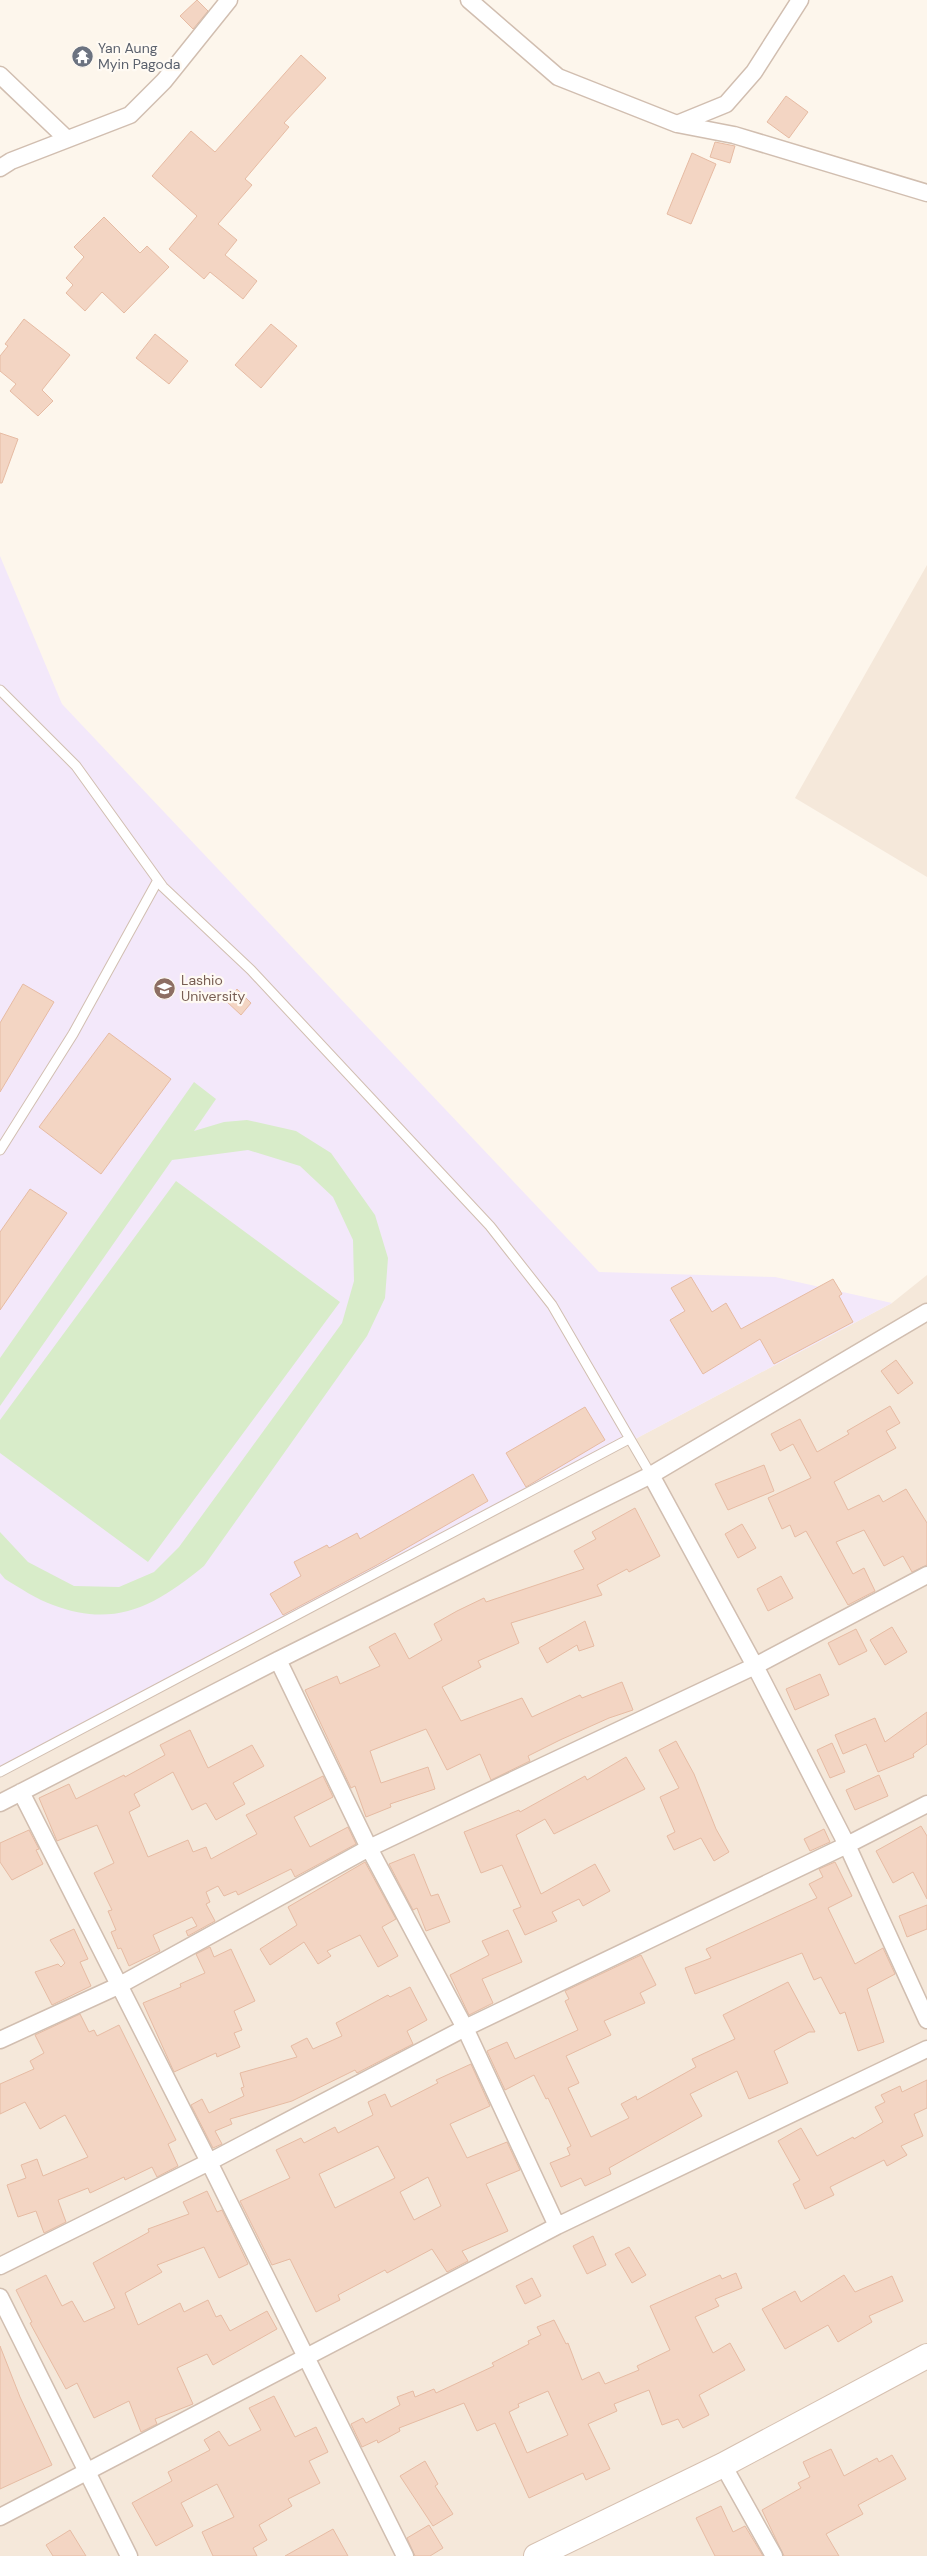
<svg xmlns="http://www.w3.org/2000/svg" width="927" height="2556" font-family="'DM Sans',sans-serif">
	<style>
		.residential { fill: #f5e8da }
		.education { fill: #f3e8fa }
		.green { fill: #d8ecc9 }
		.building { fill: #f3d5c3; stroke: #e6bba3; fill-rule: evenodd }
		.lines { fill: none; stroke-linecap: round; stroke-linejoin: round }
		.lane-casing { stroke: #d1beb0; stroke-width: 11 }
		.street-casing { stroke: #d1beb0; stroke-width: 19 }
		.secondary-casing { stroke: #d6c0b0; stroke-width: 26 }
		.lane { stroke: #fff; stroke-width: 9 }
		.street { stroke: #fff; stroke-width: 16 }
		.secondary { stroke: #fff; stroke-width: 24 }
		.labels { text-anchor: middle; stroke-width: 4.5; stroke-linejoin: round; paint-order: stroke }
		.worship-label { font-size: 14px; fill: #5b616d; stroke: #fffaf3; text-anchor: start }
		.education-label { font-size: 14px; fill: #785e54; stroke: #fffaf3; text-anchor: start }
	</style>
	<rect width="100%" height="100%" fill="#fdf6ec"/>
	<path class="residential" d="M927 565V877L795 798Z
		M927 1275V2556H0V1776L892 1303Z"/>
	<path class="education" d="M0 556 62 704 599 1272 775 1277 892 1303 0 1776Z"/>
	<path class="green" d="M194 1082 216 1099 194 1131 224 1122 247 1120 296 1131 331 1153 375 1215 388 1258 385 1298 367 1336 204 1566C156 1605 116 1629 53 1605 36 1599 20 1588 5 1579L0 1573V1532L28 1562 74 1586 119 1587 154 1572 179 1547 342 1323 354 1281 353 1240 333 1197 300 1166 248 1150 172 1160 0 1406V1358Z
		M176 1181 340 1302 148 1562 0 1453V1420Z"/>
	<path class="building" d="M197 0 208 11 193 29 180 16Z
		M301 55 326 78 284 123 289 127 245 179 252 185 218 224 237 240 225 255 257 281 243 299 210 272 204 279 169 249 197 216 152 176 191 131 215 152Z
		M786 96 808 112 789 138 767 122Z
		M715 142 735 146 730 163 710 157Z
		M692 153 716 164 691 224 667 214Z
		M104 217 140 253 147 246 169 267 124 313 102 292 85 311 66 293 73 285 66 278 84 257 74 247Z
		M24 319 70 355 42 390 53 401 38 416 10 391 16 384 0 371V356L8 346 5 344Z
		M271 324 297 346 261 388 235 365Z
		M155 334 188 361 169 384 136 358Z
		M0 433 18 439 2 483H0Z
		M23 984 54 1002 0 1092V1023Z
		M237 989 251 1003 241 1015 226 1001Z
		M109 1033 171 1079 101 1174 39 1127Z
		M30 1189 67 1213 0 1310V1232Z
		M691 1277 712 1312 726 1303 741 1329 833 1279 842 1294 839 1296 853 1322 774 1364 760 1339 703 1374 670 1320 685 1311 671 1288Z
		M896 1360 913 1383 898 1394 881 1371Z
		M890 1406 900 1423 886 1431 896 1448 834 1482 848 1510 879 1495 883 1502 906 1489 927 1523V1565L912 1572 903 1556 884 1566 864 1530 836 1542 853 1574 864 1568 875 1591 848 1605 806 1531 795 1537 790 1525 782 1529 768 1498 811 1478 793 1444 780 1451 771 1434 800 1419 817 1452 849 1434 847 1431Z
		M585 1407 605 1440 526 1487 506 1453Z
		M764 1465 774 1491 728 1510 715 1484Z
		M473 1474 488 1501 377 1565 283 1615 270 1594 301 1576 294 1562 327 1545 329 1548 357 1533 360 1539Z
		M635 1508 660 1556 629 1572 627 1569 597 1585 602 1595 511 1623 519 1643 478 1661 481 1667 442 1687 461 1721 522 1698 532 1717 580 1695 582 1698 622 1682 633 1710 609 1718 560 1740 528 1756 530 1761 491 1780 480 1754 447 1770 426 1729 370 1751 381 1783 428 1767 435 1789 390 1804 391 1807 366 1817 355 1786 351 1788 305 1690 337 1676 340 1684 380 1666 369 1647 395 1633 409 1659 442 1640 434 1624 457 1611 484 1598 486 1602 584 1569 574 1551 596 1539 592 1532Z
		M742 1524 756 1548 738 1558 725 1534Z
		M781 1576 793 1598 768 1611 757 1589Z
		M585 1621 594 1646 579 1651 577 1645 547 1663 539 1648Z
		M892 1627 907 1652 885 1665 870 1640Z
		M856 1629 867 1651 839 1665 828 1643Z
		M820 1674 829 1695 795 1710 786 1689Z
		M927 1712V1744L913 1754 914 1757 878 1772 866 1744 843 1754 835 1735 875 1718 885 1742Z
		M190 1730 208 1768 252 1745 264 1766 233 1783 245 1804 216 1820 206 1803 192 1810 173 1772 134 1794 140 1806 129 1812 148 1857 188 1840 193 1852 206 1847 211 1859 257 1834 246 1815 323 1776 333 1797 294 1817 310 1847 348 1827 356 1844 295 1877 291 1869 238 1895 236 1891 224 1896 218 1886 206 1892 210 1902 206 1904 215 1921 188 1936 186 1931 197 1926 192 1917 153 1935 160 1951 129 1966 121 1948 118 1949 111 1932 116 1930 108 1911 112 1910 94 1873 114 1863 97 1825 57 1841 39 1798 69 1784 76 1799 124 1775 125 1777 165 1755 160 1745Z
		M676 1741 694 1774 716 1829 729 1852 714 1861 701 1838 674 1850 667 1836 675 1832 660 1797 679 1788 659 1750Z
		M832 1743 845 1772 830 1778 817 1750Z
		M626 1757 645 1789 554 1834 545 1819 516 1835 541 1894 595 1864 610 1891 583 1906 579 1899 552 1912 557 1921 525 1935 513 1910 521 1907 502 1865 481 1873 464 1832 519 1810 520 1812 585 1776 587 1780Z
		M879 1775 888 1796 855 1810 846 1790Z
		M921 1826 927 1836V1899L913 1872 893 1883 876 1851Z
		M824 1829 830 1842 810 1851 804 1839Z
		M29 1830 39 1849 36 1850 43 1864 12 1880 0 1862V1843Z
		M414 1854 431 1896 438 1894 450 1922 426 1931 417 1908 413 1910 389 1864Z
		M365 1862 396 1919 382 1927 398 1956 378 1967 360 1935 327 1951 331 1956 318 1964 304 1942 270 1965 260 1949 297 1925 288 1907Z
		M835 1862 852 1896 828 1908 855 1964 883 1948 895 1974 867 1989 884 2042 858 2051 845 2012 840 2014 821 1977 814 1980 802 1953 695 1994 685 1968 711 1958 706 1949 817 1898 809 1884 823 1877 819 1869Z
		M927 1905V1929L907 1937 899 1916Z
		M74 1929 88 1959 80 1962 91 1986 52 2005 35 1972 58 1964 61 1967 65 1963 50 1940Z
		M508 1930 522 1962 482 1979 493 2003 469 2015 450 1975 489 1955 482 1941Z
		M210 1947 214 1957 231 1949 255 2001 234 2011 242 2030 234 2033 240 2047 217 2057 216 2053 174 2072 143 2003 181 1987 180 1984 205 1973 196 1954Z
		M641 1955 656 1985 640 1993 645 2003 604 2021 611 2035 566 2056 579 2083 568 2088 591 2137 629 2118 621 2104 636 2096 637 2100 696 2067 692 2059 735 2039 723 2015 788 1982 815 2032H809L774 2051 788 2083 749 2099 737 2071 690 2094 702 2116 609 2168 611 2174 585 2186 581 2178 561 2187 550 2163 570 2155 567 2148 571 2146 548 2098 546 2099 534 2075 505 2090 487 2051 507 2042 515 2059 578 2030 565 2001 569 1999 565 1991Z
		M410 1987 427 2020 407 2031 413 2044 357 2073 355 2070 292 2101 230 2119 232 2124 215 2131 222 2144 213 2148 191 2105 202 2099 209 2113 244 2096 241 2088 244 2087 240 2073 297 2057 291 2046 307 2038 313 2049 342 2036 336 2023 388 1995 390 1997Z
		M80 2014 89 2032 94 2030 97 2036 119 2025 176 2140 168 2144 178 2166 157 2177 152 2167 125 2180 124 2177 90 2193 88 2188 58 2200 66 2222 44 2233 36 2211 18 2217 7 2185 26 2178 21 2165 37 2159 43 2176 88 2157 65 2115 40 2129 25 2102 0 2114V2084L34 2069 30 2061 44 2053 35 2035Z
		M471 2064 490 2106 450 2124 467 2158 507 2142 520 2170 486 2184 508 2231 462 2251 468 2261 447 2272 432 2249 387 2273 385 2270 338 2295 340 2300 316 2312 290 2259 272 2265 240 2201 290 2178 276 2150 301 2138 304 2143 335 2127 338 2133 373 2115 368 2102 385 2094 391 2107 438 2083 436 2080ZM378 2146 395 2178 335 2208 319 2174ZM428 2177 441 2206 414 2220 400 2192Z
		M927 2080V2108L914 2114 923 2136 901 2146 907 2155 887 2166 884 2160 830 2187 834 2195 805 2209 793 2184 800 2180 778 2141 801 2128 817 2156 853 2137 854 2139 883 2122 875 2107 885 2102 881 2095 900 2086 902 2092Z
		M207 2191 217 2212 222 2210 248 2264 219 2278 204 2247 157 2265 162 2272 125 2293 138 2325 180 2303 184 2312 208 2300 216 2317 221 2315 230 2331 267 2311 277 2329 213 2365 207 2354 177 2368 193 2404 155 2419 157 2424 141 2432 129 2401 94 2418 77 2383 66 2389 30 2323 32 2322 16 2290 46 2275 62 2306 72 2301 84 2322 115 2308 93 2263 149 2232 148 2229 189 2214 183 2202Z
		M593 2236 606 2265 587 2274 573 2246Z
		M629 2247 646 2275 632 2283 615 2254Z
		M736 2273 742 2288 715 2299 719 2306 695 2317 713 2353 730 2343 745 2370 699 2395 709 2415 683 2428 678 2419 662 2425 649 2390 614 2404 617 2411 588 2424 610 2469 586 2480 583 2473 529 2498 495 2423 477 2431 464 2403 399 2428 400 2431 378 2443 377 2440 362 2447 351 2424 363 2418 366 2423 400 2405 397 2397 413 2391 415 2397 434 2389 436 2393 494 2366 492 2363 529 2344 528 2341 541 2335 537 2327 554 2320 566 2344 568 2343 582 2380 599 2372 605 2384 639 2370 637 2366 670 2350 650 2306 720 2275 722 2279ZM548 2391 568 2435 527 2453 509 2412 519 2407 518 2404Z
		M844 2275 855 2292 892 2276 903 2301 869 2316 872 2322 838 2342 828 2325 785 2349 762 2309 795 2291 801 2302Z
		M532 2278 541 2296 525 2304 516 2286Z
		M0 2346 20 2397 52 2465 0 2489Z
		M274 2396 295 2437 316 2427 328 2452 309 2461 320 2483 288 2499 292 2506 259 2525 267 2540 253 2548 257 2556H213L202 2532 234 2517 217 2484 181 2503 193 2526 156 2546 132 2503 172 2481 168 2472 210 2450 204 2440 219 2431 229 2446 261 2430 249 2408Z
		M831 2449 844 2476 877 2458 879 2462 892 2455 906 2479 858 2505 863 2514 826 2534 839 2556H784L762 2510 801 2488 798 2483 810 2477 803 2462Z
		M425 2461 438 2484 435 2486 453 2514 433 2526 400 2476Z
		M721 2506 733 2532 745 2526 763 2556H715L696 2518Z
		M429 2525 443 2548 430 2556H415L407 2538Z
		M333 2529 348 2556H285Z
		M70 2530 86 2556H53L46 2545Z"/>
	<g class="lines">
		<defs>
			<path id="lane" d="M0 690 76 766 163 887 251 970 490 1226 552 1305 651 1475
				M0 1150 73 1034 158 880
				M0 1772 629 1439"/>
			<path id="street" d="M469 0 558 77 677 124 726 104 754 72 800 0
				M0 75 67 139
				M677 124 734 135 927 193
				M0 168 11 161 130 115 164 81 229 0
				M651 1475 927 1312
				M278 1660 369 1848 465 2028 557 2226
				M21 1792 209 2162 405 2556
				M0 1803 278 1660 651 1475 755 1666 847 1845 927 2020
				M0 2040 118 1986 369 1848 755 1666 927 1575
				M0 2266 209 2162 465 2028 847 1845 927 1804
				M0 2297 129 2556
				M723 2465 774 2556
				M0 2517 557 2226 927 2049"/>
			<path id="secondary" d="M536 2556 723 2465 927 2356"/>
		</defs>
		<use href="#lane" class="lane-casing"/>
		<use href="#street" class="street-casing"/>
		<use href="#secondary" class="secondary-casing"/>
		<use href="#lane" class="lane"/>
		<use href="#street" class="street"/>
		<use href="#secondary" class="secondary"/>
	</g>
	<defs>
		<symbol id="temple-disc" viewBox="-11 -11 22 22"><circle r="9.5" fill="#6b7280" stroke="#fffaf3"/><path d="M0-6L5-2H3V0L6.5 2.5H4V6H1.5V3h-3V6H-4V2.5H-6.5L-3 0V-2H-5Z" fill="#fff"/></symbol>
		<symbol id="university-disc" viewBox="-11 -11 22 22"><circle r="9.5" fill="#8d6e63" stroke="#fffaf3"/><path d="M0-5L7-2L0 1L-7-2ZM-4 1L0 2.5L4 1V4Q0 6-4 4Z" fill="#fff"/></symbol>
	</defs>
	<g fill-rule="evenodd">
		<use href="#temple-disc" x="70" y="44" width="25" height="25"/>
		<use href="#university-disc" x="152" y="976" width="25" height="25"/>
	</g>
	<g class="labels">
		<g class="worship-label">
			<text x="98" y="53">Yan Aung<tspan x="98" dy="16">Myin Pagoda</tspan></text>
		</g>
		<g class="education-label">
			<text x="181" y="985">Lashio<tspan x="181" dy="16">University</tspan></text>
		</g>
	</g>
</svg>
